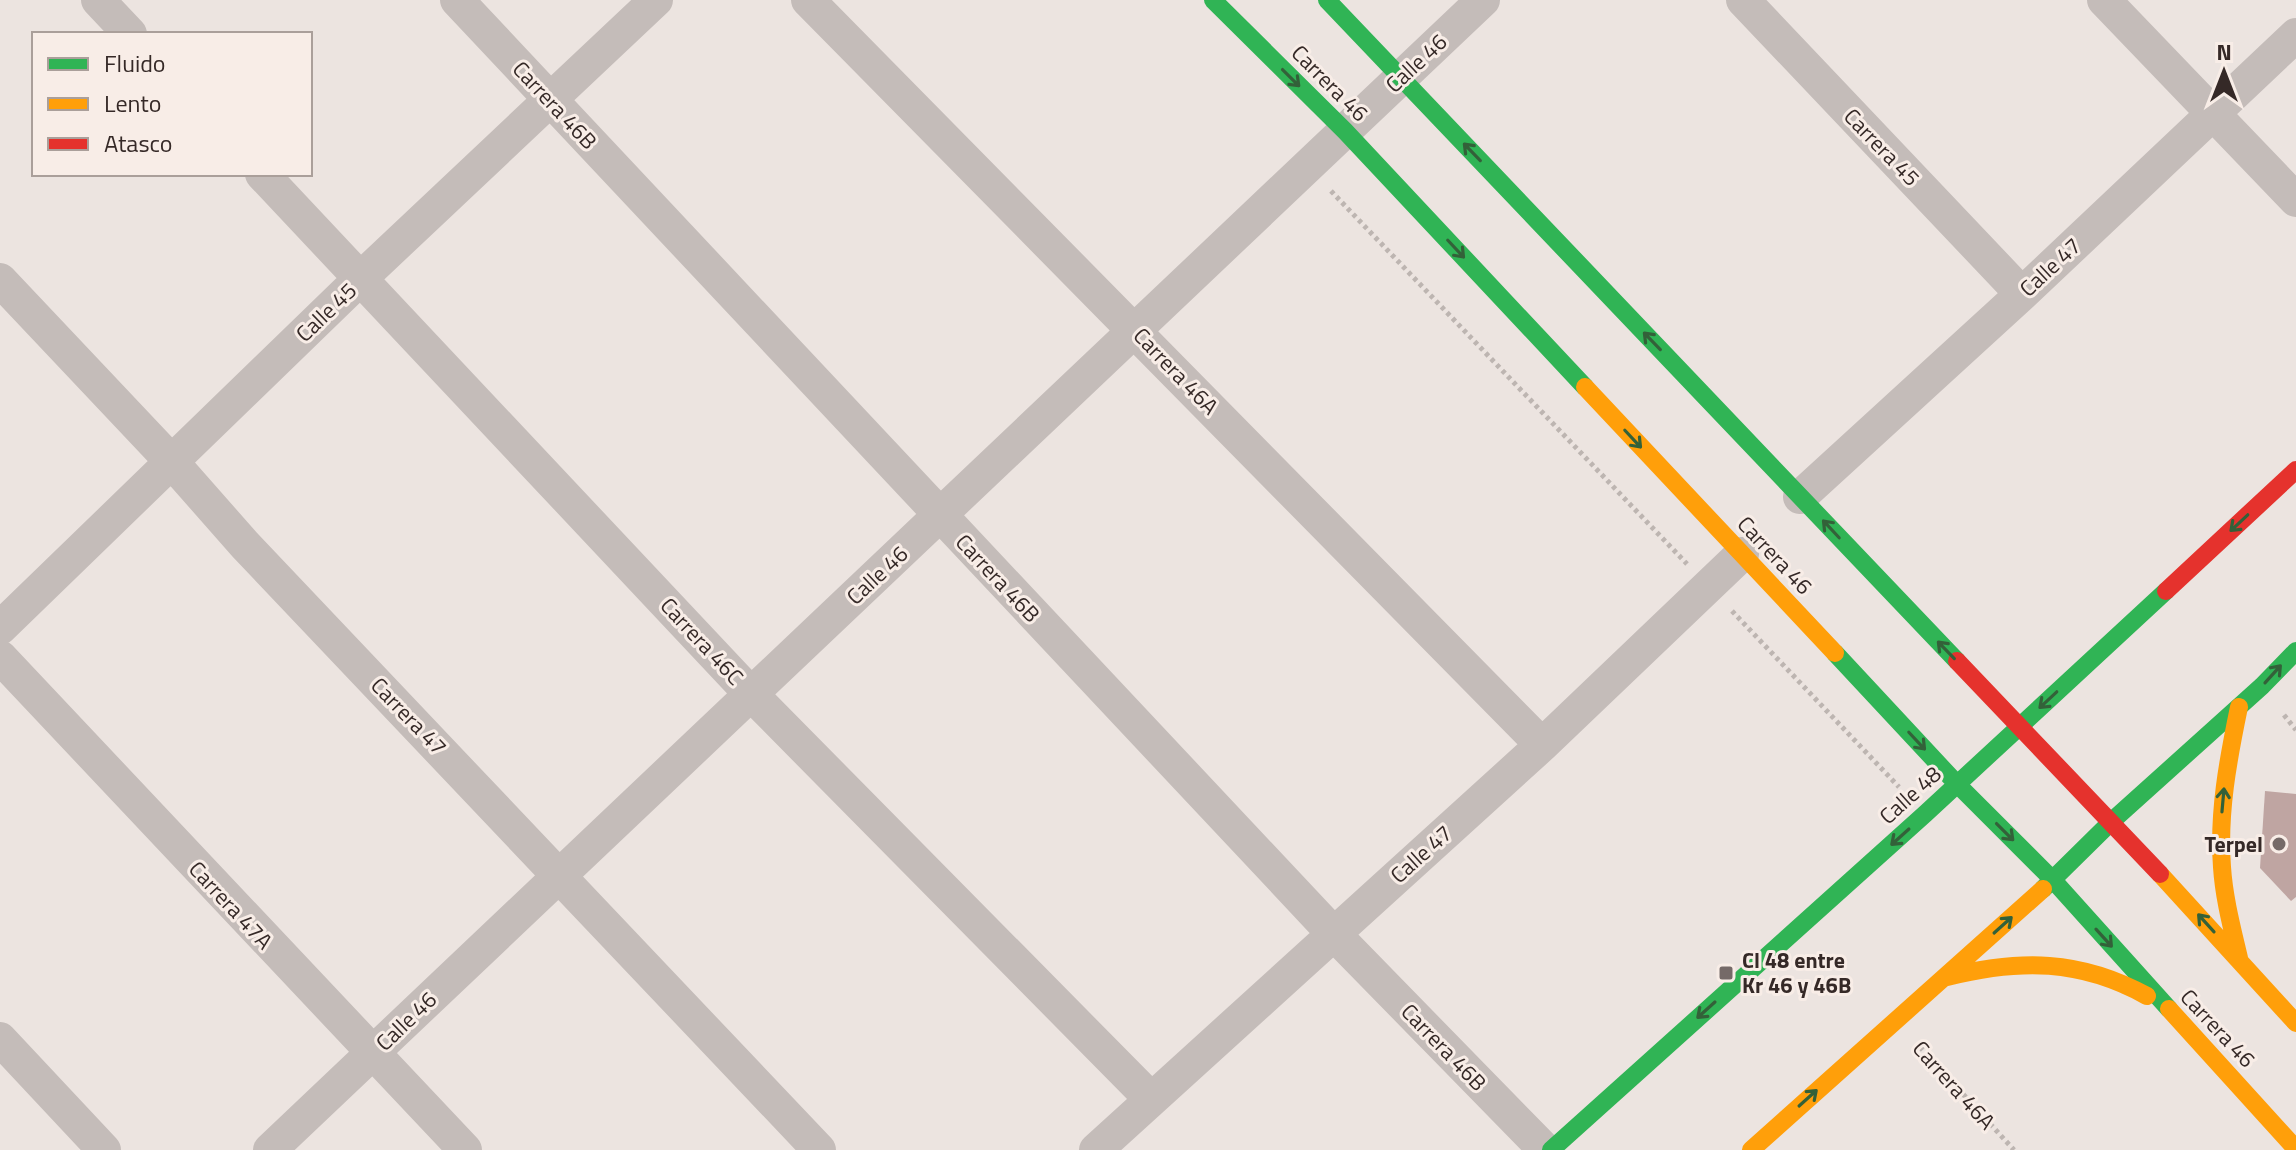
<svg xmlns="http://www.w3.org/2000/svg" width="2296" height="1150" font-family="'Titillium Web',sans-serif">
	<style>
		.building { fill: #bfa5a2 }
		.lines { fill: none; stroke-linecap: round; stroke-linejoin: round }
		.path { stroke: #bdb5b1; stroke-width: 5; stroke-dasharray: 4 4; stroke-linecap: butt }
		.street { stroke: #c4bcb9; stroke-width: 34 }
		.fast { stroke: #30b455; stroke-width: 18 }
		.slow { stroke: #ff9f0a; stroke-width: 18 }
		.jam { stroke: #e5322d; stroke-width: 18 }
		.oneway { stroke: #336139 }
		.poi-dot { fill: #756a68; stroke: #f8ede7; stroke-width: 3 }
		.labels { text-anchor: middle; stroke-width: 6; stroke-linejoin: round; paint-order: stroke }
		.street-label { font-size: 22px; fill: #352927; stroke: #f8ede7 }
		.poi-label { font-size: 22px; font-weight: bold; fill: #352927; stroke: #f8ede7; text-anchor: end }
	</style>
	<rect width="100%" height="100%" fill="#ece4e0"/>
	<path class="building" d="M2265 791 2296 794V897L2291 901 2260 868Z"/>
	<g class="lines">
		<path class="path" d="M1331 191 1687 564
			M1732 611 1899 787
			M2284 715 2296 730
			M1920 1047 2014 1150"/>
		<path class="street" d="M98 0 130 34
			M457 0 1333 933 1545 1150
			M808 0 1542 745
			M1743 0 2022 294
			M2104 0 2296 200
			M262 174 751 694 1151 1099
			M0 280 171 461 245 545 819 1150
			M1800 497 2022 294 2296 35
			M0 628 361 278 656 0
			M0 657 465 1150
			M0 1039 104 1150
			M270 1150 1483 0
			M1096 1150 1542 745 1742 554"/>
		<path class="fast" d="M1213 0 1345 131 1585 387
			M1327 0 1957 661
			M1835 653 1957 784 2053 880 2169 1009
			M2043 889 2112 821 2262 686 2296 651
			M1551 1150 1925 814 2166 591"/>
		<path class="slow" d="M1585 387 1835 653
			M2239 707C2228 760 2218 813 2222 867 2224 898 2232 928 2239 958
			M2160 874 2296 1023
			M1947 977C2020 959 2080 959 2147 996
			M2169 1009 2296 1149
			M1751 1150 2043 889"/>
		<path class="jam" d="M2166 591 2296 470
			M1957 661 2160 874"/>
	</g>
	<defs><path id="oneway-shaft" d="M-6 0H5M1.5-3L5.5 0L1.5 3" fill="none" stroke-width="1.6" stroke-linecap="round" stroke-linejoin="round" transform="scale(2)"/></defs>
	<g class="oneway">
		<use href="#oneway-shaft" transform="translate(1291 78) rotate(45)"/>
		<use href="#oneway-shaft" transform="translate(1472 152) rotate(-134)"/>
		<use href="#oneway-shaft" transform="translate(1456 249) rotate(47)"/>
		<use href="#oneway-shaft" transform="translate(1652 341) rotate(-134)"/>
		<use href="#oneway-shaft" transform="translate(1633 439) rotate(47)"/>
		<use href="#oneway-shaft" transform="translate(2239 523) rotate(137)"/>
		<use href="#oneway-shaft" transform="translate(1831 529) rotate(-133)"/>
		<use href="#oneway-shaft" transform="translate(1946 650) rotate(-134)"/>
		<use href="#oneway-shaft" transform="translate(2273 674) rotate(-48)"/>
		<use href="#oneway-shaft" transform="translate(2048 700) rotate(137)"/>
		<use href="#oneway-shaft" transform="translate(1917 741) rotate(47)"/>
		<use href="#oneway-shaft" transform="translate(2223 800) rotate(-85)"/>
		<use href="#oneway-shaft" transform="translate(2005 832) rotate(45)"/>
		<use href="#oneway-shaft" transform="translate(1900 837) rotate(138)"/>
		<use href="#oneway-shaft" transform="translate(2206 923) rotate(-132)"/>
		<use href="#oneway-shaft" transform="translate(2003 925) rotate(-42)"/>
		<use href="#oneway-shaft" transform="translate(2104 938) rotate(48)"/>
		<use href="#oneway-shaft" transform="translate(1706 1010) rotate(138)"/>
		<use href="#oneway-shaft" transform="translate(1808 1098) rotate(-42)"/>
	</g>
	<g class="poi-dot">
		<circle cx="2279" cy="844" r="8"/>
		<rect x="1718" y="965" width="16" height="16" rx="4"/>
	</g>
	<g class="labels">
		<g class="street-label">
			<text transform="translate(1416 63) rotate(-43)" y="8">Calle 46</text>
			<text transform="translate(1330 83) rotate(45)" y="8">Carrera 46</text>
			<text transform="translate(555 105) rotate(47)" y="8">Carrera 46B</text>
			<text transform="translate(1882 147) rotate(46)" y="8">Carrera 45</text>
			<text transform="translate(2050 267) rotate(-43)" y="8">Calle 47</text>
			<text transform="translate(326 312) rotate(-44)" y="8">Calle 45</text>
			<text transform="translate(1176 371) rotate(46)" y="8">Carrera 46A</text>
			<text transform="translate(1775 555) rotate(47)" y="8">Carrera 46</text>
			<text transform="translate(877 575) rotate(-43)" y="8">Calle 46</text>
			<text transform="translate(998 578) rotate(47)" y="8">Carrera 46B</text>
			<text transform="translate(702 641) rotate(47)" y="8">Carrera 46C</text>
			<text transform="translate(409 716) rotate(46)" y="8">Carrera 47</text>
			<text transform="translate(1910 795) rotate(-42)" y="8">Calle 48</text>
			<text transform="translate(1421 854) rotate(-42)" y="8">Calle 47</text>
			<text transform="translate(231 905) rotate(47)" y="8">Carrera 47A</text>
			<text transform="translate(406 1021) rotate(-44)" y="8">Calle 46</text>
			<text transform="translate(2218 1028) rotate(47)" y="8">Carrera 46</text>
			<text transform="translate(1444 1047) rotate(46)" y="8">Carrera 46B</text>
			<text transform="translate(1954 1085) rotate(48)" y="8">Carrera 46A</text>
		</g>
		<g class="poi-label">
			<text x="2263" y="852">Terpel</text>
			<text x="1742" y="968" text-anchor="start">Cl 48 entre<tspan x="1742" dy="25">Kr 46 y 46B</tspan></text>
		</g>
	</g>
	<rect x="32" y="32" width="280" height="144" fill="#f8ede7" stroke="#aa9f9a" stroke-width="2"/>
	<rect x="48" y="58" width="40" height="12" fill="#30b455" stroke="#aa9f9a" stroke-width="2"/>
	<text x="104" y="72" font-size="24" fill="#352927">Fluido</text>
	<rect x="48" y="98" width="40" height="12" fill="#ff9f0a" stroke="#aa9f9a" stroke-width="2"/>
	<text x="104" y="112" font-size="24" fill="#352927">Lento</text>
	<rect x="48" y="138" width="40" height="12" fill="#e5322d" stroke="#aa9f9a" stroke-width="2"/>
	<text x="104" y="152" font-size="24" fill="#352927">Atasco</text>
	<g transform="translate(2224 72)" stroke="#f8ede7" stroke-width="6" paint-order="stroke">
	<path d="M0-6L14 30L0 20L-14 30Z" fill="#352927"/>
	<text y="-12" font-size="22" font-weight="bold" text-anchor="middle" fill="#352927">N</text>
	</g>
</svg>
